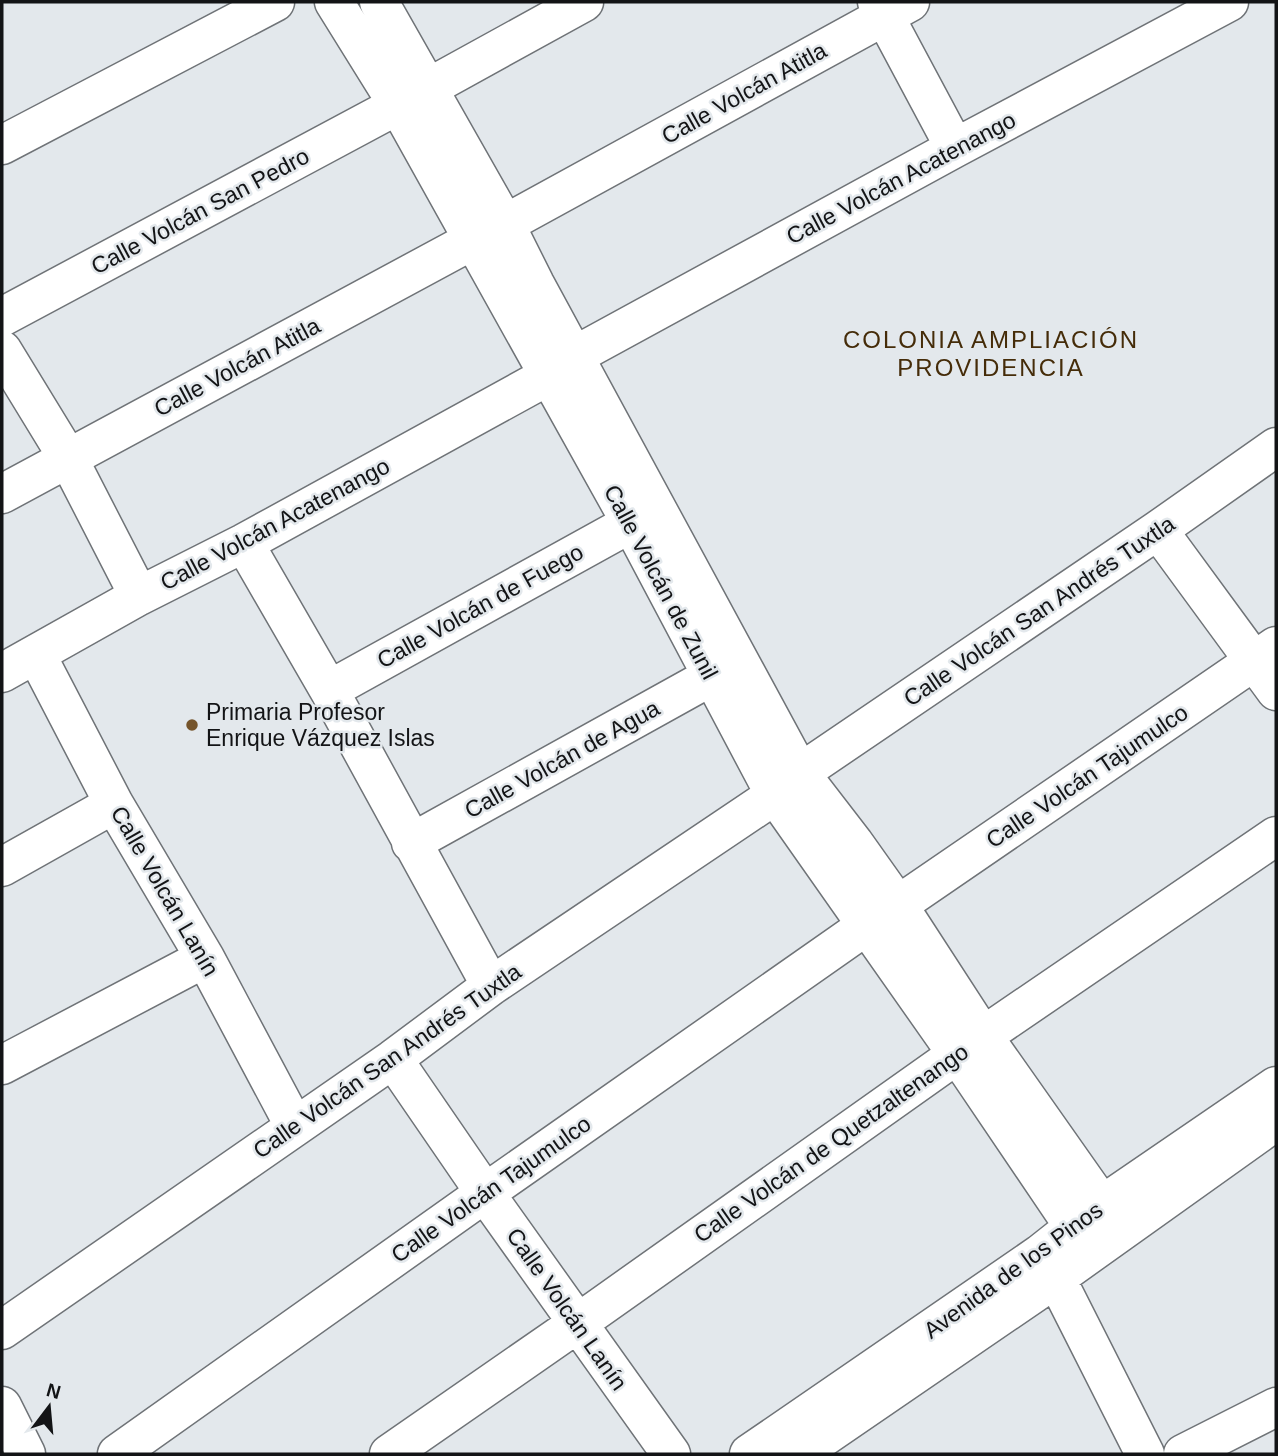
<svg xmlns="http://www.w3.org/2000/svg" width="1278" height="1456" font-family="Helvetica,sans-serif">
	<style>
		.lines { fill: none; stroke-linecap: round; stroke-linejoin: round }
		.minor-casing { stroke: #6f7377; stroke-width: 41 }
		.minor { stroke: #fff; stroke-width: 38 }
		.poi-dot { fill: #75542b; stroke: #e3e8ec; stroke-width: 2.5 }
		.labels { text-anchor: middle; stroke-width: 5; stroke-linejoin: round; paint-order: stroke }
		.street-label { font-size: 23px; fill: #131416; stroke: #e3e8ec }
		.poi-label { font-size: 23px; fill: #131416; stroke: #e3e8ec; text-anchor: start }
		.neighbourhood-label { font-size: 24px; letter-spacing: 2px; fill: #452c09; stroke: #e3e8ec }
	</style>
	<rect width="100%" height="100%" fill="#e3e8ec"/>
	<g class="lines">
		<defs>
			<path id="minor" d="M334 2 398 105 631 523 775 795 957 1054 1091 1252
				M379 2 505 224 535 284 800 773 854 843 898 905 983 1036 1102 1205 1119 1232
				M877 2 955 148
				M428 88 584 2
				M2 145 275 2
				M505 224 910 2
				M2 317 398 105
				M2 350 68 458 139 596
				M574 356 955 148 1229 2
				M2 494 473 240
				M1158 530 1276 691
				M244 543 329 690 491 986
				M36 654 114 804 205 958 295 1127
				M2 673 139 596 244 543 548 376
				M329 690 631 523
				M800 773 1158 530 1276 447
				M411 843 712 676
				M2 867 114 804
				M898 905 1276 646
				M393 1059 485 1193 671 1454
				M2 1065 205 958
				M1043 1258 1056 1278 1145 1454
				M2 1330 393 1059 491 986 775 795
				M2 1406 26 1454
				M117 1454 485 1193 866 926
				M389 1454 578 1323 983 1036 1276 836
				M749 1454 1040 1254 1102 1205 1276 1086
				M799 1454 1056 1278 1276 1121
				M1183 1454 1276 1407"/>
		</defs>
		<use href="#minor" class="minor-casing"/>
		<use href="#minor" class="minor"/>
	</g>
	<circle class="poi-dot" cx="192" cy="725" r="7"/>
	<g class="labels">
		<g class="street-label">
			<text transform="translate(744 93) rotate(-29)" y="8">Calle Volcán Atitla</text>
			<text transform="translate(901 178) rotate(-28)" y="8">Calle Volcán Acatenango</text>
			<text transform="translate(200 211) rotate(-28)" y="8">Calle Volcán San Pedro</text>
			<text transform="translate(237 367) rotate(-28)" y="8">Calle Volcán Atitla</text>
			<text transform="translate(275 524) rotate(-28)" y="8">Calle Volcán Acatenango</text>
			<text transform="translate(661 582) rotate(62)" y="8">Calle Volcán de Zunil</text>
			<text transform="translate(480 606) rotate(-29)" y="8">Calle Volcán de Fuego</text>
			<text transform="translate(1039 611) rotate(-34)" y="8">Calle Volcán San Andrés Tuxtla</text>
			<text transform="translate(562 759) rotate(-29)" y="8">Calle Volcán de Agua</text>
			<text transform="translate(1087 776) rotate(-34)" y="8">Calle Volcán Tajumulco</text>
			<text transform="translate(165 891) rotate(60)" y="8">Calle Volcán Lanín</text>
			<text transform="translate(387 1061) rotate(-35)" y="8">Calle Volcán San Andrés Tuxtla</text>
			<text transform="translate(831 1143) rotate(-35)" y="8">Calle Volcán de Quetzaltenango</text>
			<text transform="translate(491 1189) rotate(-35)" y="8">Calle Volcán Tajumulco</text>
			<text transform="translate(1013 1270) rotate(-36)" y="8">Avenida de los Pinos</text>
			<text transform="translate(567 1309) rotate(55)" y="8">Calle Volcán Lanín</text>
		</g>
		<g class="poi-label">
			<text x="206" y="720">Primaria Profesor<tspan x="206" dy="26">Enrique Vázquez Islas</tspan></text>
		</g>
		<g class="neighbourhood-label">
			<text x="991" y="348">COLONIA AMPLIACIÓN<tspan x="991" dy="28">PROVIDENCIA</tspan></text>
		</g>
	</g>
	<rect width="1278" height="1456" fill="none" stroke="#131416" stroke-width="7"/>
	<g transform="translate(49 1407) rotate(16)" stroke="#e3e8ec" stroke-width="5" paint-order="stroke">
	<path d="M0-5L12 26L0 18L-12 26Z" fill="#131416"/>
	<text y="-10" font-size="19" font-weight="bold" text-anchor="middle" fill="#131416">N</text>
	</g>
</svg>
